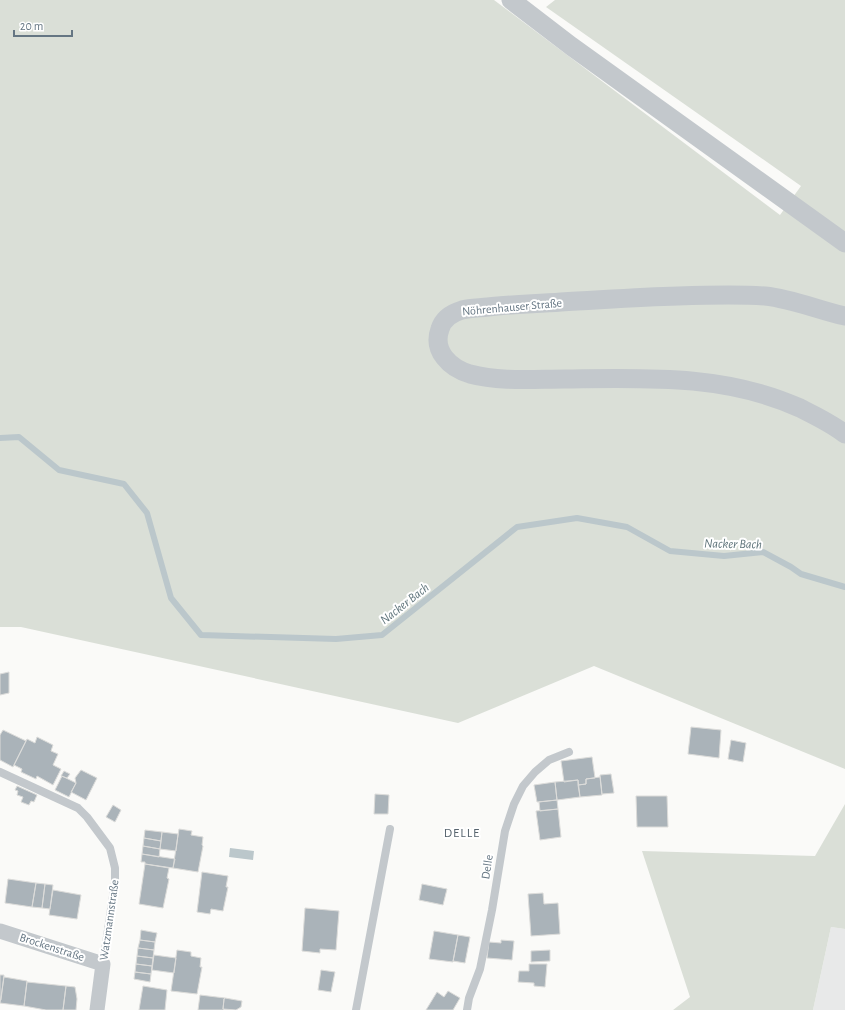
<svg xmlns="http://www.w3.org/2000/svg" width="845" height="1010" font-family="'Alegreya Sans',sans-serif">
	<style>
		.built { fill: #e8e9e9 }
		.green { fill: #dadfd7 }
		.water { fill: #bbc7cb }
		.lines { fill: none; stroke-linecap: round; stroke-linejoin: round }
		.stream { stroke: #bbc7cb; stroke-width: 6 }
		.building { fill: #aab3b9; stroke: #dcdcda }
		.service { stroke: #c3c8cc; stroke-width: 8 }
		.minor { stroke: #c3c8cc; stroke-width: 15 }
		.tertiary { stroke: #c3c8cc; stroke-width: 19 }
		.labels { text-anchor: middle; stroke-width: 4; stroke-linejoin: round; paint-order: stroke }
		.street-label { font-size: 12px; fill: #657683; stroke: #fff }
		.water-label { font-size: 13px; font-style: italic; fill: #60757c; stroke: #fff }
		.neighbourhood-label { font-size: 13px; letter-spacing: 1px; fill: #57646e; stroke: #fff }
	</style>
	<rect width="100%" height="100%" fill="#fafaf8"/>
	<path class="built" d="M831 927 845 929V1010H813Z"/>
	<path class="green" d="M0 0H494L780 215 801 186 546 7 555 0H845V769L594 666 458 723 21 627H0Z
		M845 804V929L831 927 813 1010H673L690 997 642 851 815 856Z"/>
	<path class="water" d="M230 848 254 851 253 860 229 857Z"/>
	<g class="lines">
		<path class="stream" d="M0 438 19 437 59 470 124 484 147 513 171 598 201 635 336 639 382 635 517 527 577 518 627 527 670 551 724 556 763 552 791 567 801 574 845 587"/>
	</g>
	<path class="building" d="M9 672V693L0 695V674Z
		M691 727 721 730 719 758 688 754Z
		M3 730 26 741 13 767 0 760V735Z
		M37 737 53 745 51 751 58 754 53 765 61 769 53 785 37 776 36 779 21 772 22 769 14 765 27 739 35 743Z
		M731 740 746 743 743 762 728 759Z
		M592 757 595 778 586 779V784L578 785V780L564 782 561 761Z
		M81 770 97 778 86 800 71 792 76 783 75 778Z
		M64 771 70 774 67 778 61 776Z
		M611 774 614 793 602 794 600 775Z
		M62 776 76 783 69 797 55 790Z
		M600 777 602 795 580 797 578 785 586 784V779Z
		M578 780 580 797 557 800 555 782Z
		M555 782 557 800 537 802 534 785Z
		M17 786 37 795 34 802 31 801 29 805 21 802 23 797 17 795 18 791 15 790Z
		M375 794 389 795 388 814H374Z
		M636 796H667L668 827H637Z
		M557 800 558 809 540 811 539 802Z
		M113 805 121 810 115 822 106 817Z
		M558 809 561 837 540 840 536 811Z
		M179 829 192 831 191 835 203 837 202 845 203 846 198 872 173 868Z
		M145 830 162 832 161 841 144 838Z
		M162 832 178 834 176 851 160 849Z
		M144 838 161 841 160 849 143 846Z
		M143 846 160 849 159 857 142 854Z
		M142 854 175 859 173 868 145 864V862H141Z
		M145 864 169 868 167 878 169 879 163 908 139 904Z
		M202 872 228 876 226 887H228L223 911 211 909 210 914 197 912Z
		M8 879 36 883 32 907 5 903Z
		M36 883 45 884 42 908 32 907Z
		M45 884 53 885 50 909 42 908Z
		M422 884 447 889 443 905 419 900Z
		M53 890 81 895 77 919 49 915Z
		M543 893 544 904 558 903 560 934 531 936 528 894Z
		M305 908 339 911 336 950 320 949V953L302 951Z
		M141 930 157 933 155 942 140 940Z
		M434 931 458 935 453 962 429 959Z
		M458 935 470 937 465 963 453 961Z
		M140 940 155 942 154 950 138 948Z
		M501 940 514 941 512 960 487 958 489 942 501 943Z
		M138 948 154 950 153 958 137 956Z
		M177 950 191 952V956L201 958 200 967H202L197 994 171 991Z
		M550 950V961L531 962V951Z
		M154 955 176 958 174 973 152 970Z
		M137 956 153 958 152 966 136 964Z
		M136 964 152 966 151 974 135 972Z
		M529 964H547L545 987 534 986V983L518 982 519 971H529Z
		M321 970 335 972 331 992 318 990Z
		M135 972 151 974 150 982 134 979Z
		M0 975H4L1 1000H0Z
		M4 977 27 981 24 1006 0 1003Z
		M27 982 66 986 63 1010H46L24 1006Z
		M66 986 75 987 77 999 76 1010H63Z
		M143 986 167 990 165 1010H139Z
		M448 991 460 998 453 1010H426L437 992 444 997Z
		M200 995 225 998 224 999 223 1009 224 1010H198Z
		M225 998 242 1001 241 1007 236 1010 223 1009 224 999Z"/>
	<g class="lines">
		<path class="service" d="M0 772 78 808 87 817 110 848 115 868V882L103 964
			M356 1010 390 829
			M467 1010 469 998 480 969 492 910 505 831 514 804 523 786 535 772 549 760 569 752"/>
		<path class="minor" d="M0 931 103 964 97 1010"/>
		<path class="tertiary" d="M511 0 571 46 845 243
			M845 316C818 310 793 299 765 296 736 294 707 295 678 296 639 297 600 300 561 302 537 304 512 304 488 307 479 308 470 308 462 310 452 313 443 319 440 329 432 351 450 368 470 374 500 382 534 379 565 379 645 378 725 374 800 408 816 416 831 423 845 434"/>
	</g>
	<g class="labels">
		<g class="street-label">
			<text transform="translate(512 307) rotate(-5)" y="4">Nöhrenhauser Straße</text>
			<text transform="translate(487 867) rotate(-81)" y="4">Delle</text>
			<text transform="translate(109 920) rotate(-82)" y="4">Watzmannstraße</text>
			<text transform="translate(52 947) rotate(18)" y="4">Brockenstraße</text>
		</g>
		<g class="water-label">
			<text transform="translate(733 543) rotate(1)" y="5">Nacker Bach</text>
			<text transform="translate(404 603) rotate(-38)" y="5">Nacker Bach</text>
		</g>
		<g class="neighbourhood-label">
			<text x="462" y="837">DELLE</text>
		</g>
	</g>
	<path d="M14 30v6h58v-6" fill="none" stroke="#657683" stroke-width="2"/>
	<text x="20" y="30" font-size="12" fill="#657683" stroke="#ffffff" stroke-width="3" paint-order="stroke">20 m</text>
</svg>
